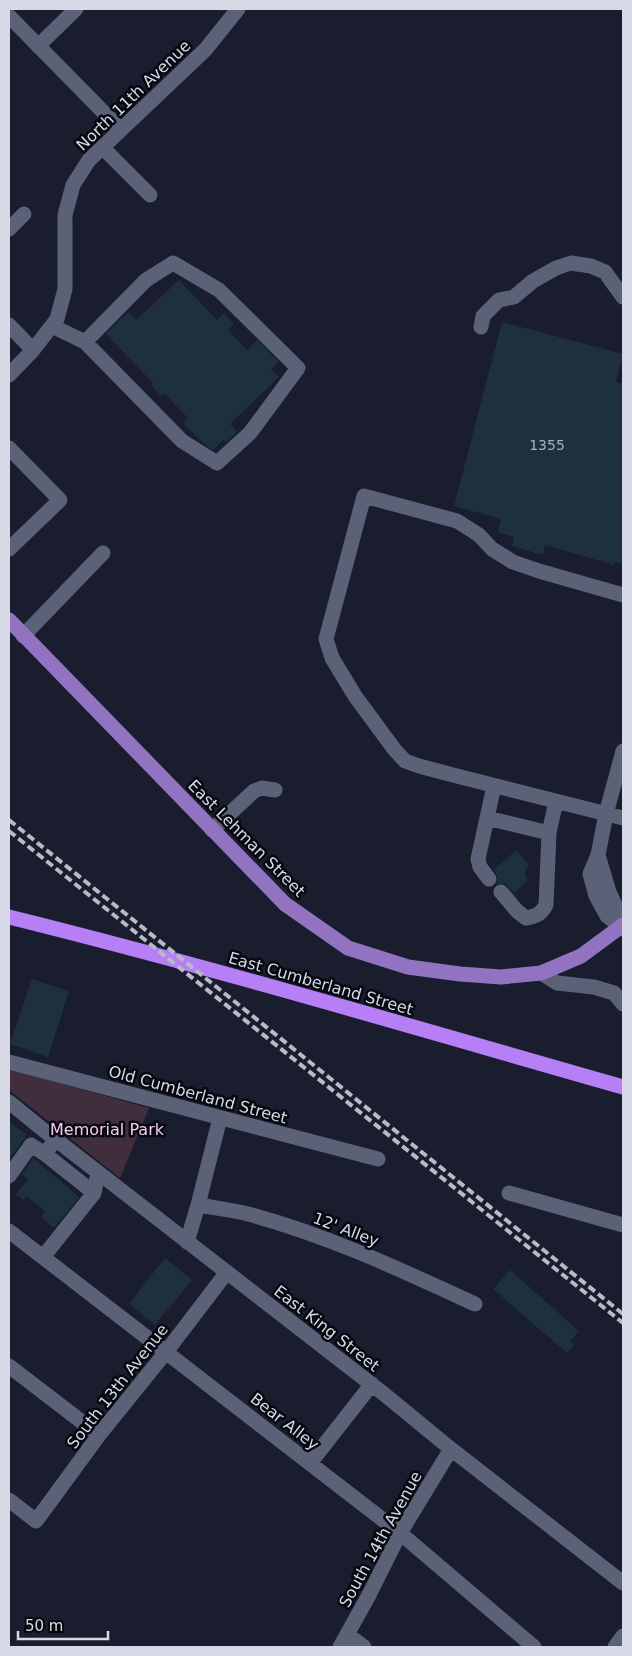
<svg xmlns="http://www.w3.org/2000/svg" width="632" height="1656" font-family="'DejaVu Sans',sans-serif">
	<style>
		.green { fill: #412e3c }
		.building { fill: #1e303e }
		.lines { fill: none; stroke-linecap: round; stroke-linejoin: round }
		.minor { stroke: #5b6176; stroke-width: 15 }
		.major { stroke: #9273c2; stroke-width: 15 }
		.highway { stroke: #b67ff5; stroke-width: 15 }
		.rail { stroke: #b7bac7; stroke-width: 4; stroke-dasharray: 8 4; stroke-linecap: butt }
		.labels { text-anchor: middle; stroke-width: 5; stroke-linejoin: round; paint-order: stroke }
		.number-label { font-size: 14px; fill: #a9b0bc }
		.street-label { font-size: 16px; fill: #d7dae6; stroke: #06080f }
		.park-label { font-size: 16px; fill: #f8caee; stroke: #06080f }
	</style>
	<rect width="100%" height="100%" fill="#191d2e"/>
	<path class="green" d="M9 1069 149 1108 120 1178 9 1090Z"/>
	<path class="building" d="M179 280 217 320 224 313 234 324 228 330 247 350 257 340 279 362 271 369 279 377 230 424 237 432 226 442 223 440 213 450 202 442 183 423 188 418 164 393 161 396 151 385 153 383 106 334 128 312 136 320Z
		M502 322 623 354 616 382 623 384V564L614 562V565L545 545 543 555 512 546 514 537 498 532 501 519 454 506Z
		M516 850 529 865 526 868 525 876 528 880 514 893 505 883 497 884 498 877 494 870Z
		M32 979 69 991 48 1057 10 1044Z
		M9 1122 27 1135 9 1159Z
		M33 1158 79 1197 54 1228 41 1217 45 1211 27 1196 23 1200 16 1194 28 1180 22 1174Z
		M165 1258 192 1280 155 1325 129 1304Z
		M510 1270 579 1331 570 1341 574 1345 567 1353 493 1289Z"/>
	<g class="lines">
		<path class="minor" d="M9 16 120 129
			M38 46 76 9
			M102 147 150 195
			M9 229 24 214
			M9 325 33 350
			M52 326 85 342 182 441 217 463 250 433 298 368 219 290 173 263 146 280 85 342
			M481 327 483 316 499 300 514 297 533 281 556 268 571 263 591 266 605 272 623 297
			M9 375 33 350 57 319 65 289V215L73 185 89 160 205 50 238 9
			M9 448 60 500 9 549
			M623 595 539 571 513 562 492 549 479 535 457 521 364 496 326 639 332 658 355 696 394 749 405 761 419 766 453 775 623 818
			M23 636 103 553
			M623 751 606 814 598 855 590 874 596 896 607 916 623 929
			M487 818 549 833
			M212 830 254 791 262 788 275 790
			M598 855 609 892 616 907 621 926
			M489 879 480 867 478 859 494 786
			M501 892 517 911 526 918C537 916 541 914 546 905L549 833 556 801
			M541 973 557 983 594 987 614 993 623 1004
			M9 1062 378 1159
			M9 1102 46 1132 384 1394 451 1449 623 1583
			M55 1140 45 1154 94 1193 98 1173
			M9 1176 31 1145 45 1154
			M509 1193 623 1225
			M198 1205C215 1208 232 1210 248 1214 327 1235 401 1270 475 1304
			M9 1231 400 1533 534 1647
			M187 1242 198 1205 220 1118
			M43 1257 94 1193
			M9 1366 99 1435
			M310 1463 372 1384
			M9 1500 36 1521 99 1435 166 1352 227 1272
			M347 1634 364 1647
			M340 1647 369 1595 400 1533 451 1449
			M615 1647 623 1636"/>
		<path class="major" d="M9 620 285 904 348 948 408 967 460 974 501 977 541 973 581 956 623 925"/>
		<path class="highway" d="M9 917C215 968 419 1029 623 1087"/>
		<path class="rail" d="M9 820 623 1314
			M9 831 623 1323"/>
	</g>
	<g class="labels">
		<g class="number-label">
			<text x="547" y="450">1355</text>
		</g>
		<g class="street-label">
			<text transform="translate(133 95) rotate(-44)" y="6">North 11th Avenue</text>
			<text transform="translate(247 838) rotate(45)" y="6">East Lehman Street</text>
			<text transform="translate(321 983) rotate(16)" y="6">East Cumberland Street</text>
			<text transform="translate(198 1094) rotate(15)" y="6">Old Cumberland Street</text>
			<text transform="translate(346 1229) rotate(21)" y="6">12' Alley</text>
			<text transform="translate(327 1328) rotate(38)" y="6">East King Street</text>
			<text transform="translate(117 1386) rotate(-52)" y="6">South 13th Avenue</text>
			<text transform="translate(285 1421) rotate(38)" y="6">Bear Alley</text>
			<text transform="translate(380 1539) rotate(-61)" y="6">South 14th Avenue</text>
		</g>
		<g class="park-label">
			<text x="107" y="1135">Memorial Park</text>
		</g>
	</g>
	<rect width="632" height="1656" fill="none" stroke="#d7dae6" stroke-width="20"/>
	<path d="M18 1631v8h90v-8" fill="none" stroke="#d7dae6" stroke-width="2.5"/>
	<text x="25" y="1631" font-size="15" fill="#d7dae6" stroke="#06080f" stroke-width="4" paint-order="stroke">50 m</text>
</svg>
